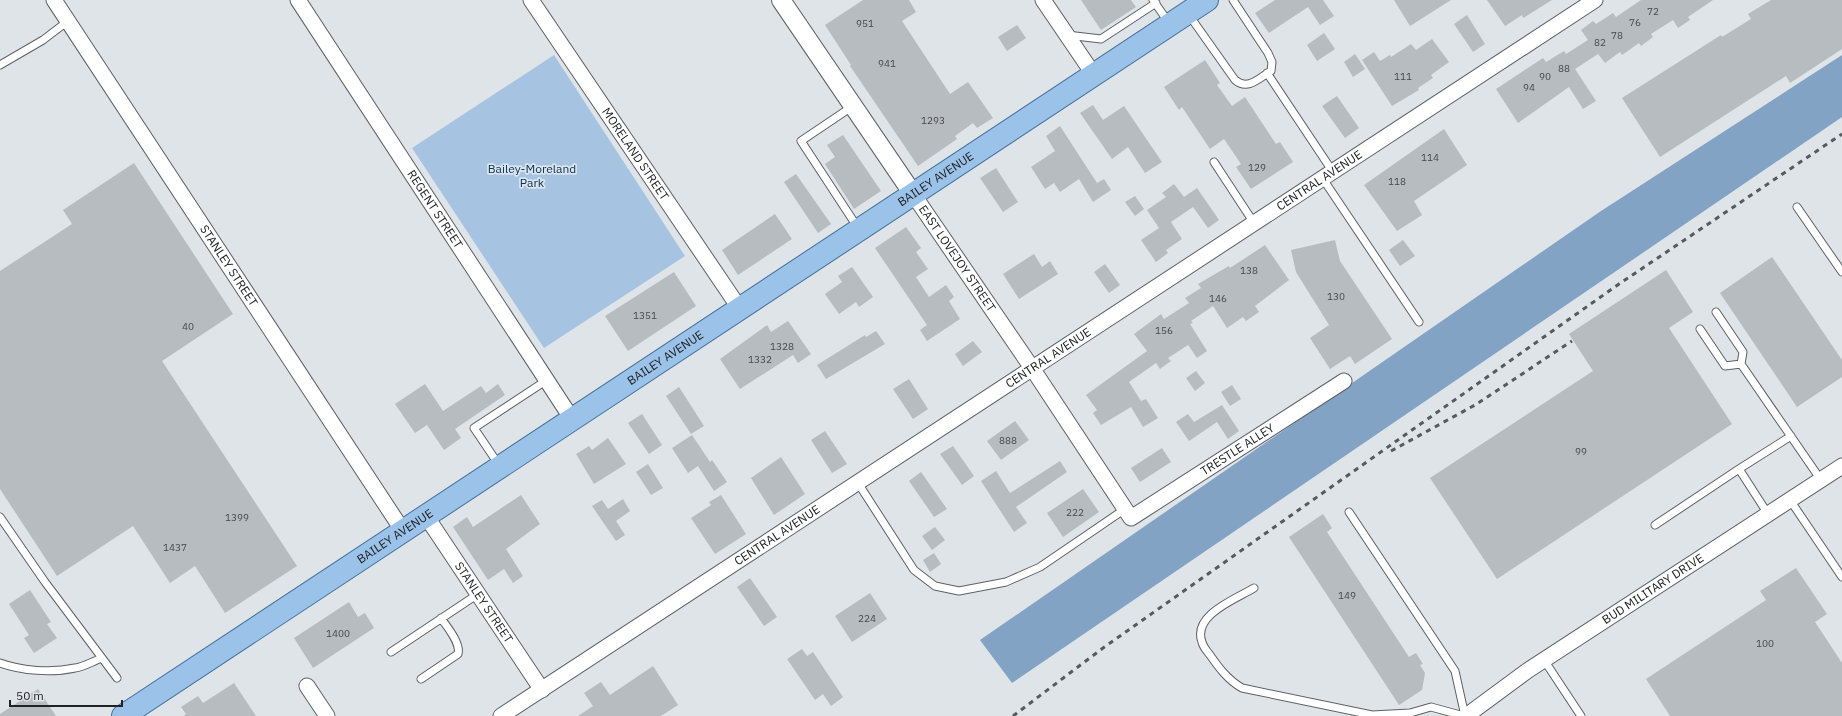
<svg xmlns="http://www.w3.org/2000/svg" width="1842" height="716" font-family="'IBM Plex Sans',sans-serif">
	<style>
		.green { fill: #a6c4e1 }
		.forest { fill: #82a3c4 }
		.building { fill: #b7bcc1 }
		.lines { fill: none; stroke-linecap: round; stroke-linejoin: round }
		.service-casing { stroke: #5d6166; stroke-width: 9 }
		.minor-casing { stroke: #5d6166; stroke-width: 17 }
		.tertiary-casing { stroke: #5d6166; stroke-width: 20 }
		.primary-casing { stroke: #447099; stroke-width: 24 }
		.service { stroke: #fff; stroke-width: 7 }
		.minor { stroke: #fff; stroke-width: 15 }
		.tertiary { stroke: #fff; stroke-width: 18 }
		.primary { stroke: #9bc2e8; stroke-width: 22 }
		.rail { stroke: #57595c; stroke-width: 3; stroke-dasharray: 5 5; stroke-linecap: butt }
		.labels { text-anchor: middle; stroke-width: 3.5; stroke-linejoin: round; paint-order: stroke }
		.number-label { font-size: 10px; fill: #46484b }
		.street-label { font-size: 12px; fill: #202224; stroke: #dfe4e9 }
		.park-label { font-size: 12px; fill: #003862; stroke: #dfe4e9 }
	</style>
	<rect width="100%" height="100%" fill="#dfe4e9"/>
	<path class="green" d="M554 55 685 256 544 348 412 148Z"/>
	<path class="forest" d="M1842 55V117L1012 683 980 640 1601 211Z"/>
	<path class="building" d="M863 0H909L916 12 902 21 950 94 968 82 993 118 977 128 973 123 955 136 957 139 918 166 850 66 851 65 825 25Z
		M1081 0H1131L1136 7 1101 30Z
		M1275 0H1323L1334 16 1320 25 1308 7 1269 33 1255 13Z
		M1394 0H1451L1410 26Z
		M1487 0H1552L1523 18 1522 15 1505 26Z
		M1641 0H1713L1688 17 1690 20 1678 28 1673 20 1651 34 1653 37 1641 46 1639 43 1622 55 1620 52 1605 63 1598 54 1575 69 1596 101 1583 109 1569 87 1518 123 1496 89 1543 58 1546 62 1564 51 1566 54 1588 40 1581 30 1593 21 1596 24 1613 13 1616 17Z
		M1771 0H1842V49L1790 83 1786 76 1660 157 1622 98 1721 35 1722 37 1751 19 1748 14Z
		M1467 15 1485 44 1473 52 1454 24Z
		M1017 25 1026 38 1007 51 998 37Z
		M1324 33 1335 49 1317 61 1307 45Z
		M1432 39 1449 62 1431 75 1433 78 1418 88 1419 90 1392 106 1362 60 1374 52 1380 61 1390 55 1391 57 1411 44 1416 50Z
		M1355 54 1365 69 1353 77 1344 62Z
		M1205 60 1220 83 1217 85 1232 106 1245 97 1276 144 1280 142 1293 162 1251 189 1236 167 1241 164 1224 139 1210 149 1182 107 1179 110 1164 87Z
		M1337 96 1359 128 1345 138 1322 106Z
		M1093 105 1103 120 1124 106 1162 162 1145 173 1128 147 1112 159 1080 113Z
		M1060 126 1097 183 1104 179 1111 190 1093 202 1079 179 1060 192 1054 183 1045 189 1031 167 1055 151 1046 136Z
		M1444 129 1467 165 1414 201 1422 215 1397 231 1364 185Z
		M843 135 881 191 854 209 825 164 835 157 827 145Z
		M134 163 233 314 162 361 297 566 225 613 195 566 170 583 133 526 57 576 0 489V271L72 224 63 210Z
		M996 168 1018 202 1003 212 980 178Z
		M796 174 831 224 818 233 784 182Z
		M1174 184 1184 197 1197 188 1219 220 1208 228 1193 207 1171 222 1182 239 1166 250 1168 253 1156 262 1141 240 1159 228 1147 210 1166 197 1162 193Z
		M1135 196 1144 209 1135 216 1125 202Z
		M775 214 792 239 738 275 722 250Z
		M906 227 921 248 916 252 928 269 916 277 929 297 946 285 954 297 949 301 960 319 927 341 920 330 927 325 875 248Z
		M1335 240 1340 261 1392 339 1355 364 1350 356 1330 369 1310 338 1329 325 1296 272 1291 250Z
		M1403 240 1415 256 1400 266 1389 250Z
		M1265 245 1289 280 1255 306 1259 312 1246 321 1243 317 1227 328 1213 306 1191 321 1193 323 1190 324 1207 351 1197 358 1188 345 1168 358 1171 361 1160 369 1156 363 1129 382 1141 401 1146 399 1158 418 1143 427 1131 407 1101 425 1093 413 1097 410 1086 395 1147 351 1134 334 1161 314 1164 319 1189 303 1185 298 1201 288 1198 284 1229 266 1230 268Z
		M1034 254 1042 267 1050 261 1058 274 1019 299 1003 274Z
		M1772 257 1842 360V377L1797 407 1720 293Z
		M1105 264 1120 285 1109 293 1094 272Z
		M852 267 873 297 859 307 856 302 839 314 825 294 842 282 838 276Z
		M1666 270 1693 312 1669 328 1732 424 1497 579 1430 478 1593 371 1569 334Z
		M674 272 696 306 628 351 605 316Z
		M788 321 811 354 798 363 793 355 740 389 720 359 767 325 771 332Z
		M876 331 885 344 826 379 817 365 865 335 866 337Z
		M973 341 982 352 963 366 955 354Z
		M1196 371 1205 383 1195 391 1186 378Z
		M909 379 928 409 913 419 893 389Z
		M425 384 443 411 481 386 486 393 498 384 505 395 455 429 461 438 444 450 427 425 415 433 395 404Z
		M1232 385 1241 399 1230 406 1221 392Z
		M679 387 704 426 691 434 666 396Z
		M1222 405 1239 431 1228 439 1217 422 1189 441 1176 422 1188 414 1194 422Z
		M642 414 662 445 649 454 628 423Z
		M1015 421 1029 440 1001 460 987 441Z
		M825 431 847 464 832 473 811 440Z
		M692 435 710 462 712 460 727 482 714 491 698 466 688 473 672 448Z
		M608 438 626 464 594 484 576 454 589 446 592 450Z
		M953 446 974 476 962 485 940 454Z
		M1162 448 1171 462 1140 482 1131 468Z
		M781 457 805 494 774 515 751 478Z
		M1060 461 1067 472 1016 507 1027 523 1014 532 981 481 996 471 1010 493Z
		M648 464 663 488 651 495 636 472Z
		M921 472 947 509 934 517 909 481Z
		M1083 489 1099 512 1063 537 1047 513Z
		M521 495 540 524 506 549 523 576 513 583 504 569 488 580 453 527 467 517 473 527Z
		M721 495 746 534 715 554 691 518 711 505 709 502Z
		M623 499 630 511 616 521 625 535 616 541 592 506 602 500 608 509Z
		M1323 514 1332 528 1327 532 1409 657 1416 653 1423 664 1420 665 1425 673 1422 690 1399 705 1289 537Z
		M935 527 945 540 932 550 922 536Z
		M934 553 941 564 930 572 923 560Z
		M1796 568 1827 614 1815 622 1842 663V716H1670L1646 679 1766 600 1760 591Z
		M750 578 777 617 764 626 737 587Z
		M30 590 51 622 47 624 57 638 34 653 24 638 29 635 9 604Z
		M870 593 887 619 852 642 835 616Z
		M349 602 358 617 365 613 374 628 313 668 294 638Z
		M802 649 807 656 813 652 843 697 831 706 823 694 815 700 787 659Z
		M653 666 678 705 661 716H578L593 706 584 693 601 682 610 695Z
		M234 683 256 716H184L186 714 181 707 198 696 203 703Z
		M38 689 56 716H0V714Z"/>
	<g class="lines">
		<defs>
			<path id="service" d="M1153 0 1169 23
				M1189 15 1235 80C1248 91 1259 78 1271 71L1272 62 1268 53 1233 0
				M1067 35 1101 39 1156 3
				M0 65 43 40 68 21
				M1267 73 1333 172
				M853 106 801 141 858 228
				M1214 162 1254 223
				M1323 179 1419 322
				M1797 207 1842 272
				M1716 312 1743 352 1741 364 1821 480
				M1700 329 1725 366 1741 364
				M499 465 474 428 547 380
				M858 483 914 570 935 586 959 591 1006 582 1040 567 1125 509
				M1790 500 1842 577
				M1349 512 1455 671 1465 716
				M1768 514 1739 469 1791 436
				M0 517 45 582 117 678
				M1655 525 1739 469
				M1254 588C1236 599 1192 615 1202 642 1203 647 1207 651 1210 655 1219 668 1228 680 1242 688L1372 715 1410 713 1431 707 1464 716
				M391 652 478 594
				M1544 660 1581 716
				M0 663C22 671 52 673 75 668 84 667 93 661 102 658
				M421 679 458 654C461 643 447 627 441 618"/>
			<g id="minor">
				<path id="s1" d="M54 0 403 531"/>
				<path id="s2" d="M298 0 572 419"/>
				<path id="s3" d="M531 0 740 309"/>
				<path d="M1043 0 1094 75"/>
				<path id="s4" d="M913 194 1032 368 1131 518 1344 381"/>
				<path id="s5" d="M426 516 542 690"/>
				<path d="M307 686 327 716"/>
				<path id="s6" d="M501 716 1595 0"/>
				<path id="s7" d="M1466 716 1527 671 1842 466"/>
			</g>
			<path id="tertiary" d="M781 0 913 194"/>
			<g id="primary">
				<path id="s8" d="M123 716 1207 0"/>
			</g>
		</defs>
		<use href="#service" class="service-casing"/>
		<use href="#minor" class="minor-casing"/>
		<use href="#tertiary" class="tertiary-casing"/>
		<use href="#primary" class="primary-casing"/>
		<use href="#service" class="service"/>
		<use href="#minor" class="minor"/>
		<use href="#tertiary" class="tertiary"/>
		<use href="#primary" class="primary"/>
		<path class="rail" d="M1391 451 1475 405 1572 341
			M1013 716 1103 648 1619 284 1842 134"/>
	</g>
	<g class="labels">
		<g class="number-label">
			<text x="1653" y="15">72</text>
			<text x="1635" y="26">76</text>
			<text x="865" y="27">951</text>
			<text x="1617" y="39">78</text>
			<text x="1600" y="46">82</text>
			<text x="887" y="67">941</text>
			<text x="1564" y="72">88</text>
			<text x="1403" y="80">111</text>
			<text x="1545" y="80">90</text>
			<text x="1529" y="91">94</text>
			<text x="933" y="124">1293</text>
			<text x="1430" y="161">114</text>
			<text x="1257" y="171">129</text>
			<text x="1397" y="185">118</text>
			<text x="1249" y="274">138</text>
			<text x="1336" y="300">130</text>
			<text x="1218" y="302">146</text>
			<text x="645" y="319">1351</text>
			<text x="188" y="330">40</text>
			<text x="1164" y="334">156</text>
			<text x="782" y="350">1328</text>
			<text x="760" y="363">1332</text>
			<text x="1008" y="444">888</text>
			<text x="1581" y="455">99</text>
			<text x="1075" y="516">222</text>
			<text x="237" y="521">1399</text>
			<text x="175" y="551">1437</text>
			<text x="1347" y="599">149</text>
			<text x="867" y="622">224</text>
			<text x="338" y="637">1400</text>
			<text x="1765" y="647">100</text>
		</g>
		<g class="street-label">
			<text dy="4" stroke="none"><textPath href="#s3" startOffset="186">MORELAND STREET</textPath></text>
			<text dy="4" stroke="none"><textPath href="#s8" startOffset="974">BAILEY AVENUE</textPath></text>
			<text dy="4" stroke="none"><textPath href="#s6" startOffset="978">CENTRAL AVENUE</textPath></text>
			<text dy="4" stroke="none"><textPath href="#s2" startOffset="250">REGENT STREET</textPath></text>
			<text dy="4" stroke="none"><textPath href="#s4" startOffset="78">EAST LOVEJOY STREET</textPath></text>
			<text dy="4" stroke="none"><textPath href="#s1" startOffset="318">STANLEY STREET</textPath></text>
			<text dy="4" stroke="none"><textPath href="#s8" startOffset="650">BAILEY AVENUE</textPath></text>
			<text dy="4" stroke="none"><textPath href="#s6" startOffset="654">CENTRAL AVENUE</textPath></text>
			<text dy="4" stroke="none"><textPath href="#s4" startOffset="517">TRESTLE ALLEY</textPath></text>
			<text dy="4" stroke="none"><textPath href="#s8" startOffset="326">BAILEY AVENUE</textPath></text>
			<text dy="4" stroke="none"><textPath href="#s6" startOffset="330">CENTRAL AVENUE</textPath></text>
			<text dy="4" stroke="none"><textPath href="#s7" startOffset="226">BUD MILITARY DRIVE</textPath></text>
			<text dy="4" stroke="none"><textPath href="#s5" startOffset="104">STANLEY STREET</textPath></text>
		</g>
		<g class="park-label">
			<text x="532" y="173">Bailey-Moreland<tspan x="532" dy="14">Park</tspan></text>
		</g>
	</g>
	<path d="M10 700v6h112v-6" fill="none" stroke="#202224" stroke-width="2"/>
	<text x="16" y="700" font-size="12" fill="#202224" stroke="#dfe4e9" stroke-width="3" paint-order="stroke">50 m</text>
</svg>
